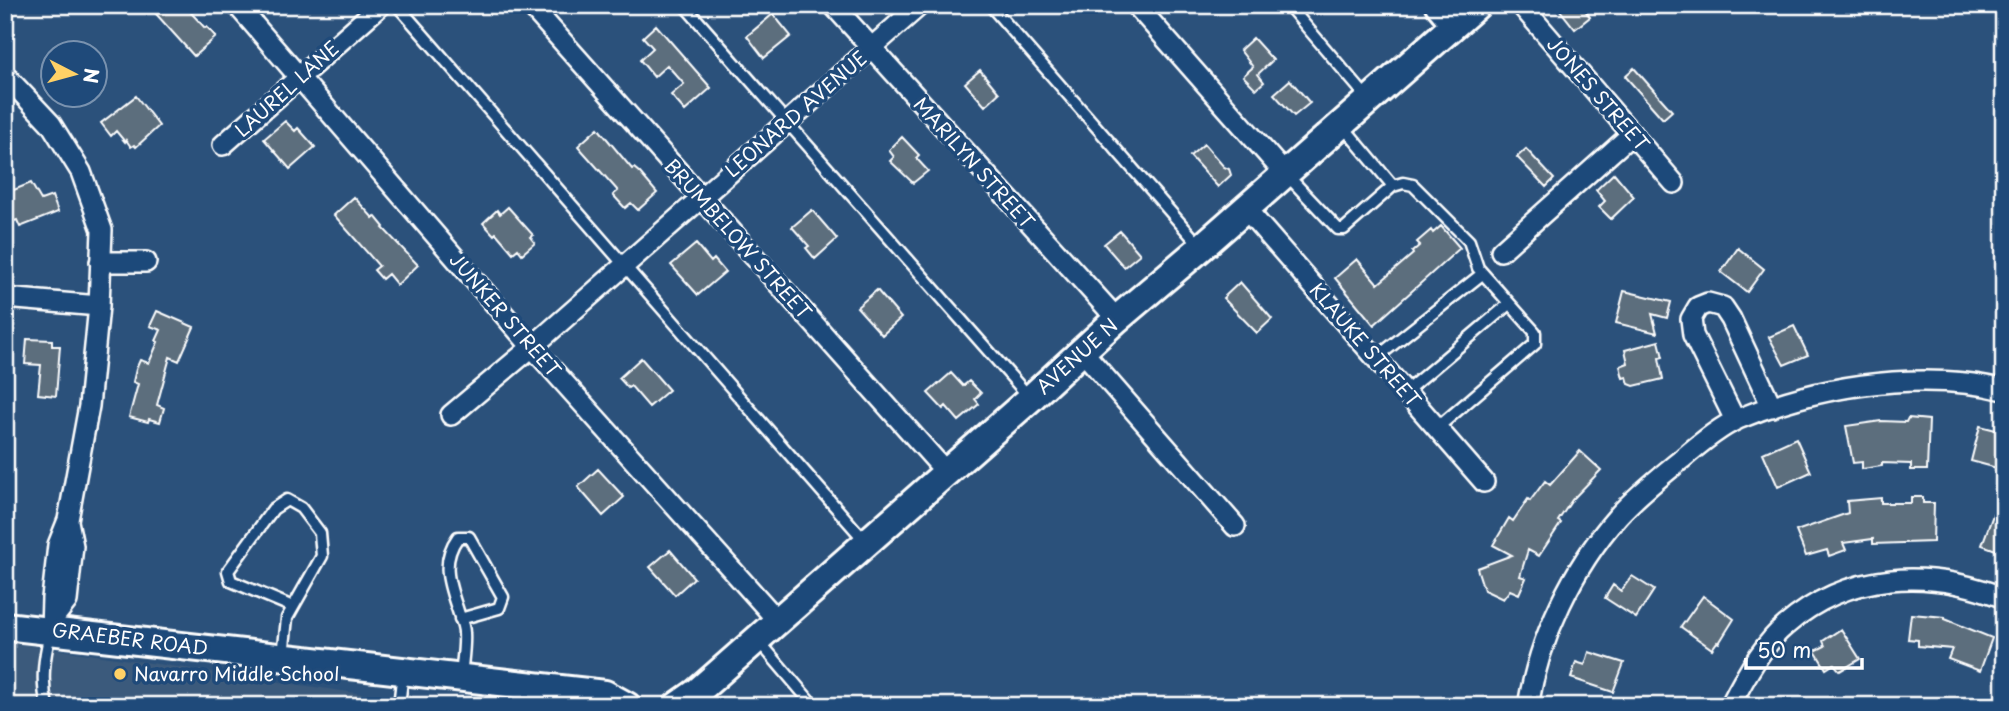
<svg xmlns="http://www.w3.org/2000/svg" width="2009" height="711" font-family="'Playpen Sans',sans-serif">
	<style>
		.built { fill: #3a5a7c }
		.building { fill: #5c6e7d; stroke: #fff; stroke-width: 2 }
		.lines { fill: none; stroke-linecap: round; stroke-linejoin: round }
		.lane-casing { stroke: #fff; stroke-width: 15 }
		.street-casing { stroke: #fff; stroke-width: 24 }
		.secondary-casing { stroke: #fff; stroke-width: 32 }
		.lane { stroke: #1f4a7a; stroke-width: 10 }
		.street { stroke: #1f4a7a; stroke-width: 19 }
		.secondary { stroke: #1f4a7a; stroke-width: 26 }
		.poi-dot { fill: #ffd166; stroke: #1f4a7a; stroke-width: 2.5 }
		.labels { text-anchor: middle; stroke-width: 7; stroke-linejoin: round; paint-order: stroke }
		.street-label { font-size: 19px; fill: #fff; stroke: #1f4a7a }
		.poi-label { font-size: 19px; fill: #fff; stroke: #1f4a7a; text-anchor: start }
	</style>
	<rect width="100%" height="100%" fill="#2b517b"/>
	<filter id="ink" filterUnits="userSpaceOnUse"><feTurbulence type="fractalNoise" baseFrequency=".0143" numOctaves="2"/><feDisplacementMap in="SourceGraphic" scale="14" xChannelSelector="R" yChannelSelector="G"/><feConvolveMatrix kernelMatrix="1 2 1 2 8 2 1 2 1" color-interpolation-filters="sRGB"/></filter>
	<g filter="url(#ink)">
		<path class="built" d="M5 642 13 643 446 706H5Z"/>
		<path class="building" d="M148 5H184L205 28 207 27 216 37 194 56Z
			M1556 5H1581L1590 17 1575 29Z
			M773 14 791 36 764 58 747 36Z
			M656 25 711 88 685 111 671 95 684 84 667 65 654 77 640 60 653 48 643 37Z
			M1253 38 1273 60 1258 74 1264 82 1256 89 1243 76 1253 67 1240 50Z
			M1634 68 1672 111 1663 119 1625 76Z
			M980 70 999 93 985 106 965 83Z
			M1290 80 1310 103 1294 116 1274 94Z
			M136 96 159 126 136 147 134 145 131 147 126 140 125 142 116 131 111 136 101 123Z
			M285 121 295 131 298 128 315 147 290 169 264 139Z
			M598 128 632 169 634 168 640 173 657 193 638 210 631 203 625 208 613 195 618 191 578 146Z
			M902 137 919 155 916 158 928 171 913 183 890 161 894 157 889 150Z
			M1204 144 1224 167 1229 169 1231 175 1218 187 1190 156Z
			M1526 149 1554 179 1546 187 1517 157Z
			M1614 173 1634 197 1611 219 1599 207 1605 201 1596 190Z
			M31 183 41 200 52 196 58 212 20 227 17 220 5 224V206L10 204 6 193Z
			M354 197 373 218 375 216 384 227 383 228 418 265 397 285 388 274 382 279 374 270 379 266 334 215Z
			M508 207 533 235 530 237 535 243 522 254 518 249 513 253 496 233 494 235 483 223 497 210 500 214Z
			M812 210 837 239 815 259 806 248 809 246 792 227Z
			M1441 226 1460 248 1374 325 1335 278 1357 259 1378 284 1413 254 1412 252 1420 245 1417 242 1431 230 1433 233Z
			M1120 231 1140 254 1124 267 1104 244Z
			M696 244 711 262 714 259 725 272 698 295 671 265Z
			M1738 248 1764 269 1747 292 1721 272Z
			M1240 282 1272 319 1257 333 1223 298Z
			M877 290 901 318 882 335 857 307Z
			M1624 291 1671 302 1667 318 1652 314 1657 333 1616 323Z
			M157 311 194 327 179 361 170 357 157 405 164 408 160 422 149 419 148 422 129 417 138 384 133 382 136 369 140 360 149 363 158 342 156 341 161 330 150 326Z
			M1794 326 1808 355 1784 365 1769 337Z
			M27 339 52 340V346H60L56 396 38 394 41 365 25 364Z
			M1659 341 1663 357 1659 358 1663 379 1634 386 1629 384 1627 377 1623 378 1620 366 1628 363 1625 350Z
			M641 358 669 390 649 407 631 386 628 388 619 378Z
			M951 373 963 386 969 381 981 393 975 399 979 404 959 421 946 406 943 409 928 393Z
			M1908 418 1929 420 1927 470H1911V464L1882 463V466L1862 469V462L1853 463 1846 426 1881 421 1906 422Z
			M1980 426 2004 432V470L1971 461Z
			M1796 438 1811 472 1778 487 1763 453Z
			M1580 451 1601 470 1572 500 1558 521 1561 523 1539 556 1528 550 1520 576 1526 578 1519 594 1510 590 1503 599 1484 590 1477 568 1512 555 1493 545 1509 518 1513 521 1528 499 1530 501 1545 481 1550 485Z
			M598 469 624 497 603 516 578 487Z
			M2002 490H2004V553L1982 545Z
			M1911 497H1923V503H1934L1933 542 1873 544V539L1843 543 1846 550 1829 556 1827 550 1806 556 1796 531 1848 513 1847 501 1881 498V503H1911Z
			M670 550 694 578 675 595 650 567Z
			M1632 576 1654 590 1636 618 1605 598 1613 585 1621 591Z
			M1703 596 1734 619 1719 643 1717 642 1712 649 1681 627Z
			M1911 614 1945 617V619L1992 638 1980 671 1948 659 1952 649 1918 646V640L1908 639Z
			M1841 629 1860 659 1840 671 1834 664 1826 669 1815 651 1825 646 1823 641Z
			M1589 652 1624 663 1613 692 1571 678 1576 662 1585 665Z"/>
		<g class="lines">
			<defs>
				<path id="lane" d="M397 5 866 542
					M684 5 1030 398
					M990 5 1201 247
					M1288 5 1369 100
					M1286 174 1338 229H1344L1393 186 1342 125
					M1393 186 1403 183 1413 185 1469 241 1478 268 1535 332V344L1437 428
					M1376 358 1482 274
					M1405 392 1509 304
					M5 449V466
					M460 619 499 608 503 597 469 537H458C440 562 449 584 458 611 460 618 464 625 464 633 465 647 462 663 461 677
					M758 640 814 706
					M283 656 287 618 322 556 320 533 301 508 287 500 273 509 228 571 231 581 293 607
					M47 706C41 681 44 658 50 634
					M399 706 403 671"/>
				<path id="street" d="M237 5 532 347 778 621
					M530 5 946 472
					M833 5 1117 319
					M1136 5 1285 174
					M1521 5 1674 183
					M5 75 51 124 81 172 102 230 99 306 89 406 68 520 58 545 52 598 51 630
					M223 145 381 5
					M1246 209 1484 482
					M1501 251 1632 134
					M100 262H146
					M5 298 99 306
					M1083 352 1235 526
					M451 415 532 347 920 5
					M1735 420 1693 335 1691 319 1698 307 1708 303 1723 307 1731 319 1772 407
					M53 619 67 601 73 546 68 521
					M1528 706C1539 638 1573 567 1618 516 1637 495 1660 477 1682 459 1698 445 1718 428 1738 419 1788 398 1839 386 1893 382 1928 380 1969 381 2004 390
					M1730 706C1743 680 1763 644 1785 626 1848 571 1929 568 2004 598"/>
				<path id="secondary" d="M1439 5 1455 24
					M5 626 605 694 627 706
					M677 706 697 692 1031 398 1117 319 1202 247 1477 5"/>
			</defs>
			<use href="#lane" class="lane-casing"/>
			<use href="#street" class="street-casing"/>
			<use href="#secondary" class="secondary-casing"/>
			<use href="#lane" class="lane"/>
			<use href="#street" class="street"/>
			<use href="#secondary" class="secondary"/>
		</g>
	</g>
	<circle class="poi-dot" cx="120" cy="674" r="7"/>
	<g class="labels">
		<g class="street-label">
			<text transform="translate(287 89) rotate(-42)" y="7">LAUREL LANE</text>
			<text transform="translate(1598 94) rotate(49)" y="7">JONES STREET</text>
			<text transform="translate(796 114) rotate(-41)" y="7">LEONARD AVENUE</text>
			<text transform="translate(974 163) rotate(48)" y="7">MARILYN STREET</text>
			<text transform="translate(738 239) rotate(48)" y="7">BRUMBELOW STREET</text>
			<text transform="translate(505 315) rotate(49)" y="7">JUNKER STREET</text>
			<text transform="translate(1365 345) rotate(49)" y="7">KLAUKE STREET</text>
			<text transform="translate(1077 356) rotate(-42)" y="7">AVENUE N</text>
			<text transform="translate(130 639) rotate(7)" y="7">GRAEBER ROAD</text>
		</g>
		<g class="poi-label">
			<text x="134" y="681">Navarro Middle School</text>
		</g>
	</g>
	<rect width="2009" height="711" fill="none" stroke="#1f4a7a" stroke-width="28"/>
	<rect x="14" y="14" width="1981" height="683" fill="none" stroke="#fff" stroke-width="2.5" filter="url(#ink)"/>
	<g transform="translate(74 74) rotate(96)"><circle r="33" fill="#1f4a7a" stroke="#7992af" stroke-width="2"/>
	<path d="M0-5L12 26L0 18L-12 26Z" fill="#ffd166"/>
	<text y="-10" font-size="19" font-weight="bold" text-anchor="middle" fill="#ffffff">N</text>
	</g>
	<path d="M1746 658v10h116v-10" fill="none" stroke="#ffffff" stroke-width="3.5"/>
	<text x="1757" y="658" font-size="21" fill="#ffffff" stroke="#1f4a7a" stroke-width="5" paint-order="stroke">50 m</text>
</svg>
